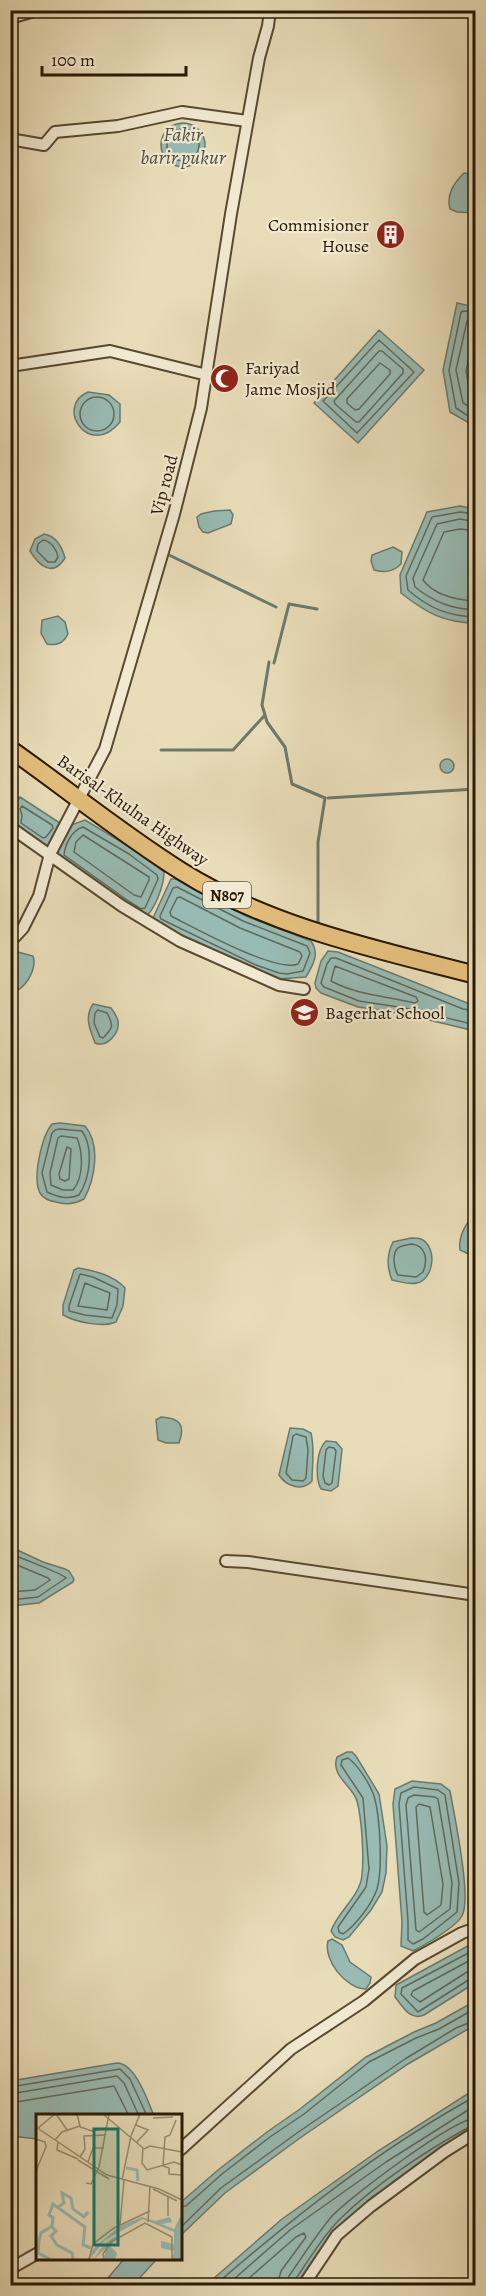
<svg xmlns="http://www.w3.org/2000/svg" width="486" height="2296" font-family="Alegreya,serif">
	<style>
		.water { fill: #98bbb4; stroke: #6b7a6d; stroke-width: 1.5 }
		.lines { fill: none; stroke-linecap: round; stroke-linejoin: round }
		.shore { stroke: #606a5b; stroke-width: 1.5 }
		.stream { stroke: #6b7a6d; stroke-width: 3 }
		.minor-casing { stroke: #584930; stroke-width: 14 }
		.highway-casing { stroke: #281802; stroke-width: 20 }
		.minor { stroke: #f1e9d2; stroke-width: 10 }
		.highway { stroke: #e4be7c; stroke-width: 16 }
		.labels { text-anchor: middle; stroke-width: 4.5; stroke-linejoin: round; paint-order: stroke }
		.shield { fill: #f1e9d2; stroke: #645740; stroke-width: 1.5 }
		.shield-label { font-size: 16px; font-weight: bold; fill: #281802 }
		.poi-label { font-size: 18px; fill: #281802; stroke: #f1e9d2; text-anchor: start }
		.street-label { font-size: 18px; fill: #281802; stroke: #f1e9d2 }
		.water-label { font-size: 20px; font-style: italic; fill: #4f5140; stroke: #f1e9d2 }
		.inset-river { fill: none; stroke: #98bbb4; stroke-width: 3 }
		.inset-road { fill: none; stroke: #9c8e70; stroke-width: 1.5 }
		.view { fill: #0f766e; fill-opacity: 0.15; stroke: #0f766e; stroke-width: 3 }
		.inset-edge { fill: none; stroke: #281802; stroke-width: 3 }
	</style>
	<rect width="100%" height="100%" fill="#e9ddb9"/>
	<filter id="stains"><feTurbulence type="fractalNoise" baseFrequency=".00333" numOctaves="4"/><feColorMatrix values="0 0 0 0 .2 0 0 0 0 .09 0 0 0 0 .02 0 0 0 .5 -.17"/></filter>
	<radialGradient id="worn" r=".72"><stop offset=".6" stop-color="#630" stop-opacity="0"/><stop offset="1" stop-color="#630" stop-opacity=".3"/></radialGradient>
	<path class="water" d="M161 145a22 22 0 1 1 44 0a22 22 0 1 1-44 0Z
		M464 173 475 175V213L457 212 450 209C446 194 454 183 464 173Z
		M457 303 475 307V424L469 423 450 412 443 370Z
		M379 330 424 370 358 443 314 403Z
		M88 392 109 395 120 404V422C89 460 54 406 88 392Z
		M460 506 475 509V623C444 623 425 612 401 593L400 575 427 512Z
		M230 510 233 515 231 524 208 533 203 532 199 527 197 517 201 514 214 511Z
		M44 534C56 536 62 547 65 558 53 577 40 567 30 551L35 539Z
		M393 547 402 552 401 564C393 572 385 573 374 570L371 561 372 555Z
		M58 616 65 622 68 634C64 643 57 646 47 644L41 633 42 620Z
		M440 766a7 7 0 1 1 14 0a7 7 0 1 1-14 0Z
		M20 797 63 825 47 848 11 824 16 816 11 811Z
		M85 820 133 849 164 872C164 885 155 910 145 917L58 858V851L71 825Z
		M171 879H176L246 916 311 941C320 954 313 965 306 977L278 979 155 923 153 918Z
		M328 951 338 952 475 1006V1031L404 1014 358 1007 321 993 316 988 315 983 321 961Z
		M18 952 33 956C37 967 28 984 18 990L10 986 11 966Z
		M93 1004 111 1008C114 1012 117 1016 118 1021 120 1033 107 1048 95 1043 90 1029 84 1018 93 1004Z
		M60 1123 85 1126C101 1145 95 1179 84 1199 75 1204 66 1205 56 1202 50 1201 43 1198 40 1193 32 1178 42 1136 52 1124Z
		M475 1212V1257L460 1250C458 1235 467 1223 475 1212Z
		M411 1238C415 1238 418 1238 421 1239 438 1247 434 1279 417 1283 408 1285 401 1282 392 1280 387 1268 387 1254 393 1242Z
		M78 1268C93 1270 115 1276 125 1288L123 1306 116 1322C102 1328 76 1322 63 1315V1305L74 1270Z
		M161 1417C179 1418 186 1424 179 1443H166L158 1440 156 1420Z
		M290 1428 303 1429 311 1433C315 1450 312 1465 312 1481 302 1492 286 1486 279 1475Z
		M326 1441 336 1442 342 1449 338 1486 331 1491 321 1489C315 1478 316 1450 326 1441Z
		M13 1548 43 1562 65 1569 69 1571 74 1579 73 1582 39 1603 11 1606 10 1549Z
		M347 1752H352L356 1756 379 1794 387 1846 386 1873 382 1892 371 1910 349 1937 343 1940 335 1937 331 1931C338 1911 360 1897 362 1875 364 1856 362 1820 357 1801 353 1786 330 1776 337 1757Z
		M412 1781 441 1784 450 1791C454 1814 472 1898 462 1916 455 1928 426 1944 413 1951L401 1946 402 1922 393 1804 395 1789Z
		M332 1939 342 1945 350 1962 371 1977 370 1983 366 1989C346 1989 323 1960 328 1941Z
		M475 1942V1983L424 2015C410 2021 403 2007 395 1997L396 1985Z
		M475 2001V2025L408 2064 300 2138 225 2193 180 2236V2203L218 2170 267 2132 300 2109 366 2057 414 2032 436 2023Z
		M117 2063C135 2063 148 2101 154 2116H38L37 2139 11 2136V2081Z
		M475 2089V2130L375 2198 298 2285 205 2286 282 2219 313 2197 378 2151Z
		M124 2259H157L133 2285H102Z"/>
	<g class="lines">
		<path class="shore" d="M167 145a16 16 0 1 1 32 0a16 16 0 1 1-32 0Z
			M476 312 464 311 461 312 449 370 456 408 470 417 476 418
			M476 320 467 321 456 370 463 403 476 410
			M476 329 466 371 471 397 476 401
			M379 340 414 372 357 433 323 401Z
			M379 351H382L403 369V373L359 422H356L335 404 334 401Z
			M380 363 390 370V374L359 409 355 410 347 403V399Z
			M80 414a17 17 0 1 1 34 0a17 17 0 1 1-34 0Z
			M476 514 460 512 432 517 406 576 408 590C429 608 447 616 476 617
			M476 522 460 519 437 524 413 578 415 587C434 602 451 609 476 610
			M476 531 460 529 444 532 423 580C435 596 456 600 476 601
			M43 540C51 541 57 550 58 557L55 562H48L37 551 38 544Z
			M22 806 52 825 53 828 46 837 43 838 21 823 22 815 20 809Z
			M83 827 129 854 157 875 158 879 145 908 141 909 130 902 64 855C65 844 72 830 83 827Z
			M83 835 149 877V880L141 897 134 895 74 852 76 842Z
			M177 887 243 921 307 946 310 953 303 971 287 974 279 973 256 965 161 919 160 916 173 888Z
			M180 897 240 928 300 952 302 956 298 964C276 973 195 928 171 916L170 912 177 898Z
			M335 966 416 997 418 1001 415 1003C386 996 357 995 331 981Z
			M98 1010 107 1013C114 1026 113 1028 103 1038L100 1037 94 1023 95 1013Z
			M476 1011 463 1009 336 958H331L327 964 321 983 324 987 359 1001 405 1008 476 1025
			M60 1129 82 1131C94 1148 90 1178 79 1195 68 1200 58 1197 47 1192L42 1173 52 1133 55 1130Z
			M61 1136 77 1138C83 1153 84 1177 73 1190H63L51 1185 50 1173 58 1138Z
			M67 1147 71 1149 69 1179 65 1181 60 1179 59 1174Z
			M412 1244C426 1246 428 1260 423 1272L416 1277 398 1275C394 1269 392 1255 397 1249 399 1245 408 1245 412 1244Z
			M80 1274 93 1277 118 1289 117 1305 112 1318 85 1315 69 1311V1306Z
			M85 1283 110 1293 107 1310 78 1306Z
			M296 1434 306 1437 308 1450 306 1478 303 1481 292 1480 286 1473 293 1436Z
			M329 1447 334 1448 336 1451 332 1483 329 1485 325 1483 323 1476 326 1450Z
			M10 1554C19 1557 63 1574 66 1578L38 1597 10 1600
			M10 1562 48 1578 50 1580 35 1590 10 1592
			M348 1758C358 1765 370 1784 374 1796 380 1816 383 1869 377 1889 372 1904 356 1925 343 1934L339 1932 338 1927 366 1887 369 1869 363 1798 341 1765 342 1760Z
			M414 1787 438 1790 445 1795 459 1883 457 1912 423 1939 413 1944 408 1940V1921L399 1804 401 1793Z
			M414 1795 435 1797 438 1799 452 1883 450 1909 419 1932 416 1930 406 1805 408 1798Z
			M419 1804 430 1807 443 1884 441 1905 427 1915 424 1912 416 1807Z
			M476 1949 402 1988 401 1994 418 2012 470 1979 476 1978
			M476 1957 413 1991 411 1995 420 2002 467 1972 476 1970
			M10 2087 120 2069 130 2079 147 2116
			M10 2094 117 2076 124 2083 139 2116
			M10 2103 114 2086 129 2116
			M180 2207 186 2206 222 2174 270 2137 304 2114 369 2062 416 2038 439 2029 476 2008
			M180 2228 221 2188 297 2133 405 2059 456 2028 476 2020
			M214 2286C296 2215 381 2148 476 2096
			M226 2286 290 2230 321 2208 386 2162 476 2105
			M240 2286 296 2237 304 2233 306 2237 281 2271 277 2286
			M286 2286 289 2276C303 2256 316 2235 332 2216 350 2197 453 2119 476 2118
			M294 2286 295 2280C309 2260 322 2237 339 2220 374 2185 427 2150 471 2126L476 2125"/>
		<path class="stream" d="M167 554 276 607
			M274 663 289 604 317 609
			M265 715 262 705 269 662
			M161 750H233L265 715 267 722 285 747 292 784 325 798 318 842V927
			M328 798 476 789"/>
		<defs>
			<path id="minor" d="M10 18 38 10
				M10 139 44 145 55 132 118 126 182 112 247 121
				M10 366 110 351 207 375
				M10 827 122 906 180 941 279 985 304 989
				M10 942 23 928 39 896 50 854 105 749 174 514 201 408 231 214 259 58 268 26 270 10
				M226 1561 248 1562 476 1595
				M180 2150 291 2049 364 2001 415 1959 462 1933 476 1928
				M10 2269 38 2253
				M303 2286 337 2235 371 2206 444 2152 476 2132"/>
			<path id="highway" d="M10 749C67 789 122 834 181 871 270 927 375 949 476 975"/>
		</defs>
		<use href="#minor" class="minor-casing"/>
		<use href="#highway" class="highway-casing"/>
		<use href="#minor" class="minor"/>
		<use href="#highway" class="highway"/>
	</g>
	<defs>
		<symbol id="building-disc" viewBox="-11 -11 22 22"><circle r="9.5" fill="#8f2418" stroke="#f1e9d2"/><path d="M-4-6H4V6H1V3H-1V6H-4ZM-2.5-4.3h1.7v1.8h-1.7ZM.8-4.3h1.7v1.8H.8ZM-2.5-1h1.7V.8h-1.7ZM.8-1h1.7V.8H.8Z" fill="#fff"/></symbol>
		<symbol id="mosque-disc" viewBox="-11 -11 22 22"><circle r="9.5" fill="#8f2418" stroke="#f1e9d2"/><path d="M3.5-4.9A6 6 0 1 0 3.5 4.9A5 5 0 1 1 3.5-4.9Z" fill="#fff"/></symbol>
		<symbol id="school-disc" viewBox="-11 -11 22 22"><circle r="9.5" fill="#8f2418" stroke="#f1e9d2"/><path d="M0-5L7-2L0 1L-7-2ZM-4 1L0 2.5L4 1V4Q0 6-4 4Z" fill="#fff"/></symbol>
	</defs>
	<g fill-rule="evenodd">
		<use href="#building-disc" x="374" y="218" width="33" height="33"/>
		<use href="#mosque-disc" x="208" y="362" width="33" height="33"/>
		<use href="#school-disc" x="288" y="996" width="33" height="33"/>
	</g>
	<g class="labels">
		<rect class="shield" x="203" y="882" width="48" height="26" rx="4.5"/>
		<g class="shield-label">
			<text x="227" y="901">N807</text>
		</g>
		<g class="poi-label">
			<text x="369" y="231" text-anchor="end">Commisioner<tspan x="369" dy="21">House</tspan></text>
			<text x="245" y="374">Fariyad<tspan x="245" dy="21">Jame Mosjid</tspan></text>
			<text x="325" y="1019">Bagerhat School</text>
		</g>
		<g class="street-label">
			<text transform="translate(164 485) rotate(-75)" y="6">Vip road</text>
			<text transform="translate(133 810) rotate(35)" y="6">Barisal-Khulna Highway</text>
		</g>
		<g class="water-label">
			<text x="183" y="141">Fakir<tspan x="183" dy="23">barir pukur</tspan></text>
		</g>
	</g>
	<g transform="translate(36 2114)">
		<rect width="146" height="146" fill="#e9ddb9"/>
		<path d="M145 101V145H136L138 137 125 134V127L138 130V118L107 105 69 126 54 145 56 136 84 112 106 103 119 107 134 103 136 108 126 110 138 115ZM83 120 74 132 81 139 79 145H68L70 134 58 145 67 131Z" fill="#98bbb4"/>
		<path class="inset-river" d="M90 54 101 56 102 67M22 93 28 89 26 79 35 84 37 95 48 103 52 98M16 113 20 117 15 122 21 131 36 139 37 145M14 145 2 139 3 127 5 119 16 112 17 104 13 101 17 90 49 113 47 131 55 134"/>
		<path class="inset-road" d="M20 0 31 16M67 0 107 34 106 49 111 56 138 48 146 51M117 4 137 3M140 6 134 21 129 23 127 52 133 54V60L146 61M0 13 71 61 123 75 146 86M44 13 56 17 71 14M2 14 19 0M19 26 26 18 44 12 41 0M22 28 21 36 42 45M100 29 112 16 100 11M108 35 114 32 146 38M44 43 49 35 48 22 70 21M42 46 73 65M52 48 57 34H68M0 57 10 33 9 28 0 25M86 66 95 22 104 0M50 69 55 70 63 53 73 0M117 75 141 87M132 83V102M112 108 114 73M84 111 88 66M53 145 57 130 78 114 114 97M68 145 67 140 75 128 109 109 136 123V145"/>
		<path class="view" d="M58 15H82V131H58Z"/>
		<rect width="146" height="146" class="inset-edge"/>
	</g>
	<rect width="486" height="2296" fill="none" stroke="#e9ddb9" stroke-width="36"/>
	<rect x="12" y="12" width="462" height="2272" fill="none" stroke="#281802" stroke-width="3"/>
	<rect x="18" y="18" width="450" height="2260" fill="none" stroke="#281802" stroke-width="1.5"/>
	<path d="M42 66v9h144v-9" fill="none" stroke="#281802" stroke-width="3"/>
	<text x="51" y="66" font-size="18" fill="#281802" stroke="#f1e9d2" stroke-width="4.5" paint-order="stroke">100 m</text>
	<rect width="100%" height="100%" filter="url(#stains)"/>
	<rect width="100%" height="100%" fill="url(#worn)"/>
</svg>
